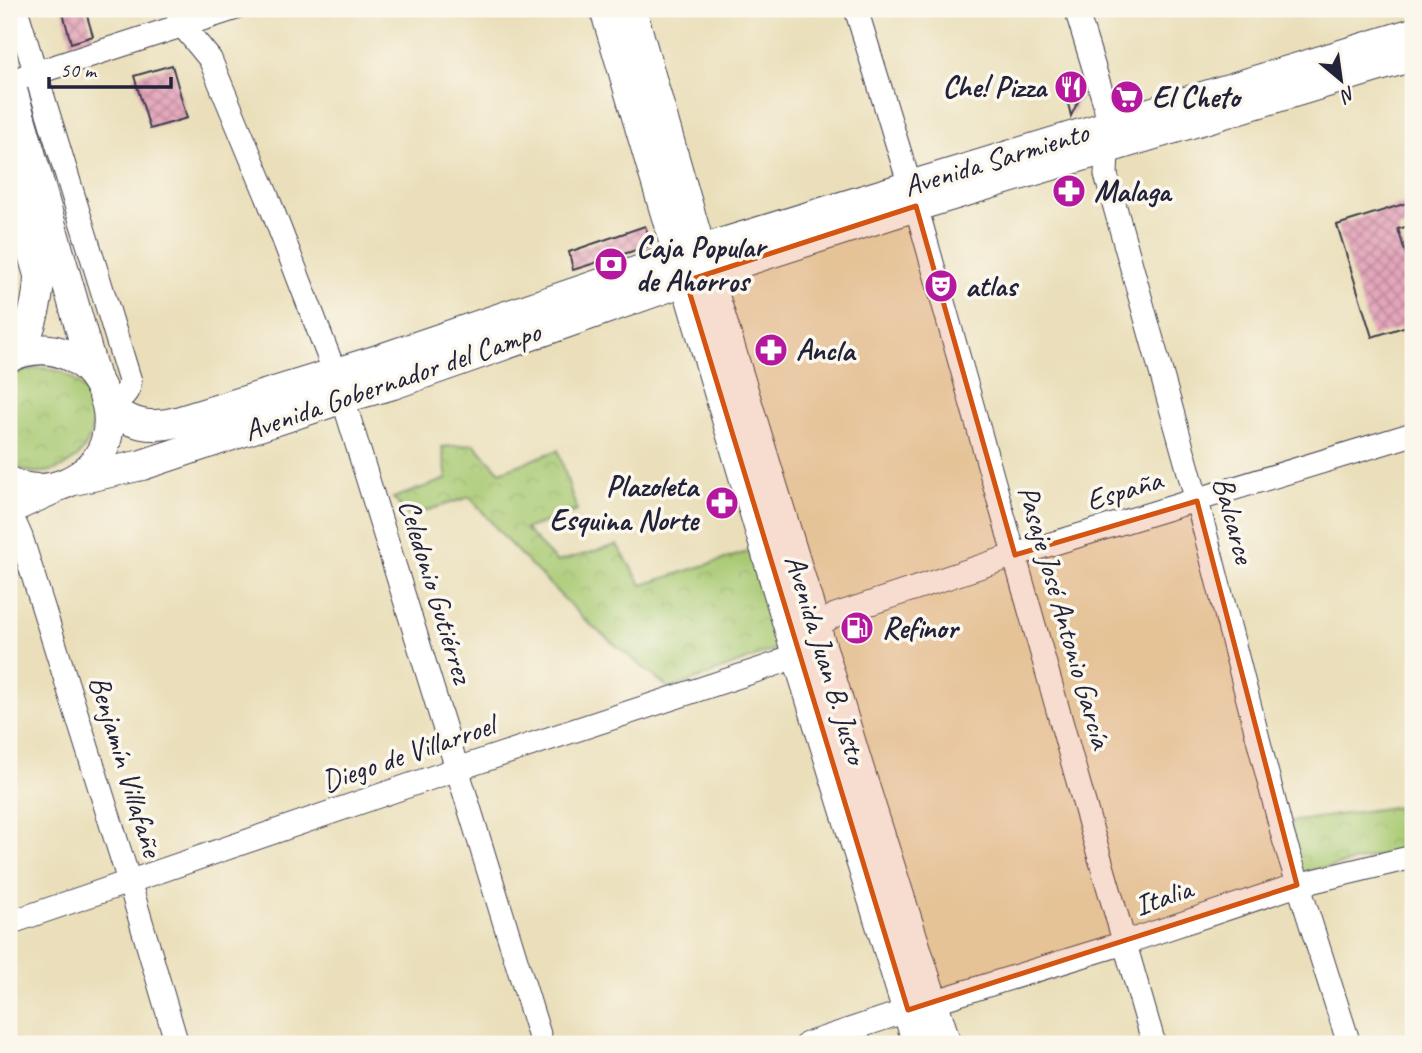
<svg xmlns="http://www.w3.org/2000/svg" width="1422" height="1053" font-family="Caveat,sans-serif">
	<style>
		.park { fill: url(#park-crowns); stroke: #647656; stroke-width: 2 }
		.building { fill: url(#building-cross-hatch) }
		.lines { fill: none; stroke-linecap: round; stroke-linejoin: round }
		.minor-casing { stroke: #403e4e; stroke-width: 25 }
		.major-casing { stroke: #403e4e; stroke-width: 32 }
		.minor { stroke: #fff; stroke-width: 23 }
		.major { stroke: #fff; stroke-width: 30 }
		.marked { fill: #d45411; fill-opacity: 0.2; stroke: #d45411; stroke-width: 5; stroke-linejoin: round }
		.labels { text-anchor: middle; stroke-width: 7; stroke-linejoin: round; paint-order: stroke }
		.poi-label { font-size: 30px; font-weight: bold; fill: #22223b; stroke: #fbf7ec; text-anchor: start }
		.street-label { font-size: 30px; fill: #22223b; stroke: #fbf7ec }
	</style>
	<defs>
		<pattern id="park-crowns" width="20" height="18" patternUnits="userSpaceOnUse" patternTransform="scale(1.75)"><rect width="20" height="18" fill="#a7c971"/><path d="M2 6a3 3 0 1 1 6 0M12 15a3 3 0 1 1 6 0" fill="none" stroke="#8fac63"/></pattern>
		<pattern id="building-cross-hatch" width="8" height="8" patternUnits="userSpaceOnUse" patternTransform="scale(1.75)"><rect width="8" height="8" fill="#e4a5ba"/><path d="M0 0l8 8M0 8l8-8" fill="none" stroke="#b88698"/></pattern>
	</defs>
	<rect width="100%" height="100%" fill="#fbf7ec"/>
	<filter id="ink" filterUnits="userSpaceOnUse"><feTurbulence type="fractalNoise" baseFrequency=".0143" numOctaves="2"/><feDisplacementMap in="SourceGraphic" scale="14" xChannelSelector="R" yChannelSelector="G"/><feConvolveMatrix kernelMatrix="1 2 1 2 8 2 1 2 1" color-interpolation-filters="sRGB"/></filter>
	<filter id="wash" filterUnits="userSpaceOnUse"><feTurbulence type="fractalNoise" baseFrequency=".00686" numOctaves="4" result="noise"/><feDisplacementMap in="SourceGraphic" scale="28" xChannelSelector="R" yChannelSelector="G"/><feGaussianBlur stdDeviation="1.57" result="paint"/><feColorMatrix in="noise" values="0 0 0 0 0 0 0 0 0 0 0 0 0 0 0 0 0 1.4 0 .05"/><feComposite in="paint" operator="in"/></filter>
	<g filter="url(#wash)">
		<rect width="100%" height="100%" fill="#eadfba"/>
		<path class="park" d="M35 368C46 368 57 369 67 375 109 399 97 461 51 471 42 473 32 473 23 470 18 469 13 465 9 463V379L19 372Z
			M474 444 500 472 558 450 577 511 525 529 557 562 617 545 642 585 757 549 787 645 670 689 587 622 508 542 470 497 409 516 393 498 447 479 442 447Z
			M1413 804V849L1301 873 1290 822Z"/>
		<g id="blocks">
			<path class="building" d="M62 9H85L93 36 71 43Z
				M172 65 187 118 150 129 134 76Z
				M1075 75 1081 95 1071 116 1062 78Z
				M1413 201V225L1398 229 1413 277V324L1372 337 1337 225Z
				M645 226 652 245 573 270 569 252Z"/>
		</g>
	</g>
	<g filter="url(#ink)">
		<use href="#blocks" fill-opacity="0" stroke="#403e4e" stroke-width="2"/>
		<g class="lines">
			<defs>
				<path id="minor" d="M16 9 130 381C129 395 119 399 108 406
					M177 9 182 25 210 59 267 196 335 373 542 1044
					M856 9 910 186
					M1076 9 1105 104 1108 125 1106 175 1197 501 1283 836 1349 1044
					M23 77 233 9
					M916 206 1092 831 1154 1044
					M9 510 21 537 129 881 177 1044
					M9 923 457 769 779 663 796 651 816 627 835 615 1015 555 1413 434
					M807 1044 933 1002 1124 943 1297 885 1413 857"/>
				<path id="major" d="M605 9 796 651 918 1044
					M631 9 707 273 859 770 946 1044
					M9 80 94 375
					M9 172 39 275C39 302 31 327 20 352
					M9 357C97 317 151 447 66 483 48 491 27 491 9 482
					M109 410C134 424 149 429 177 422L378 360 700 250 1413 33
					M74 480 142 465 343 398 393 384 707 273 916 206 1413 56
					M9 509 51 490"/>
			</defs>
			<use href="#minor" class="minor-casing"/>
			<use href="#major" class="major-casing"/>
			<use href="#minor" class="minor"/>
			<use href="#major" class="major"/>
		</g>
	</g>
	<path class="marked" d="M916 206 1015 555 1197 501 1297 885 908 1010 686 281Z"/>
	<defs>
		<symbol id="restaurant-disc" viewBox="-11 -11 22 22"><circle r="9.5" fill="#b5179e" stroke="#fbf7ec"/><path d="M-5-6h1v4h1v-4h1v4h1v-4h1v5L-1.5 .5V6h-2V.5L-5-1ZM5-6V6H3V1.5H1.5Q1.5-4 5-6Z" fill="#fff"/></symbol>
		<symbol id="supermarket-disc" viewBox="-11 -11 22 22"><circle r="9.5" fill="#b5179e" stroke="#fbf7ec"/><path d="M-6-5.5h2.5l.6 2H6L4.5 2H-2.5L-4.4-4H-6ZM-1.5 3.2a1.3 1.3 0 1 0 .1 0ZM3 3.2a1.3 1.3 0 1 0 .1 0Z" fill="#fff"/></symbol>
		<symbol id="pharmacy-disc" viewBox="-11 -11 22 22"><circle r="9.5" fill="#b5179e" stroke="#fbf7ec"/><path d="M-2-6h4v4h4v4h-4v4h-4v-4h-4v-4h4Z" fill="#fff"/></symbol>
		<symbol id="bank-disc" viewBox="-11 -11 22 22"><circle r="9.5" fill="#b5179e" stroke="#fbf7ec"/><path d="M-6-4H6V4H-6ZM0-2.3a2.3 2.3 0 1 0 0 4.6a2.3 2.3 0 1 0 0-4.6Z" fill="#fff"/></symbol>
		<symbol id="theatre-disc" viewBox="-11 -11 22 22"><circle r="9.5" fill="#b5179e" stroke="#fbf7ec"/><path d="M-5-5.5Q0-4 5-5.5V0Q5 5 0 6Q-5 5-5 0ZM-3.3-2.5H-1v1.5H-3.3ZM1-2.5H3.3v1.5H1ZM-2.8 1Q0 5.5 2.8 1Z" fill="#fff"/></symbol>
		<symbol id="fuel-disc" viewBox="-11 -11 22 22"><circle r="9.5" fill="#b5179e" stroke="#fbf7ec"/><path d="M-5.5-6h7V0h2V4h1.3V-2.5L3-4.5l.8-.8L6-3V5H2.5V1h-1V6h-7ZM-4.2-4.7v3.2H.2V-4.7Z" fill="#fff"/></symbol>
	</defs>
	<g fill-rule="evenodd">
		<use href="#restaurant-disc" x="1052" y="68" width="38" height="38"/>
		<use href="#supermarket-disc" x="1108" y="78" width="38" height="38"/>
		<use href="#pharmacy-disc" x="1050" y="172" width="38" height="38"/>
		<use href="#bank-disc" x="592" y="245" width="38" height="38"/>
		<use href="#theatre-disc" x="922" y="267" width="38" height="38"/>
		<use href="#pharmacy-disc" x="752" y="331" width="38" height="38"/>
		<use href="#pharmacy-disc" x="703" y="484" width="38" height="38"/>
		<use href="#fuel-disc" x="838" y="609" width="38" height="38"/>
	</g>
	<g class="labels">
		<g class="poi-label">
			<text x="1046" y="97" text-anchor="end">Che! Pizza</text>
			<text x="1152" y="107">El Cheto</text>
			<text x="1094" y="201">Malaga</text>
			<text x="636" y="257">Caja Popular<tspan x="636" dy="34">de Ahorros</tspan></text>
			<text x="965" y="296">atlas</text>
			<text x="796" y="360">Ancla</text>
			<text x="698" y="496" text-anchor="end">Plazoleta<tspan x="698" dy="34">Esquina Norte</tspan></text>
			<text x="882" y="638">Refinor</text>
		</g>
		<g class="street-label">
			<text transform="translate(996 159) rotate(-17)" y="10">Avenida Sarmiento</text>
			<text transform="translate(392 381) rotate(-19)" y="10">Avenida Gobernador del Campo</text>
			<text transform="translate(1124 490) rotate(-17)" y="10">España</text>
			<text transform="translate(1234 520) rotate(75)" y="10">Balcarce</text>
			<text transform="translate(436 591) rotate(73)" y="10">Celedonio Gutiérrez</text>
			<text transform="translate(1065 617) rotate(74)" y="10">Pasaje José Antonio García</text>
			<text transform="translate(826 659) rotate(73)" y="10">Avenida Juan B. Justo</text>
			<text transform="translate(408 753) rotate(-19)" y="10">Diego de Villarroel</text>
			<text transform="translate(126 766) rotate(73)" y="10">Benjamín Villafañe</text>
			<text transform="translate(1163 897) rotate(-19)" y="10">Italia</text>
		</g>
	</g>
	<rect width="1422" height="1053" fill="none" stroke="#fbf7ec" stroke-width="35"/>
	<g transform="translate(1341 80) rotate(151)" stroke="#fbf7ec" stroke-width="5" paint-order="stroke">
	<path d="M0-5L12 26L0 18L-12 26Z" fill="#22223b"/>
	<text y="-10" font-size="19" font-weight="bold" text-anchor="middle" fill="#22223b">N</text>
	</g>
	<path d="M49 77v10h122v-10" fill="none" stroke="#22223b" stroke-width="3.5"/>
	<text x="60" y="77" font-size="21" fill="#22223b" stroke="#fbf7ec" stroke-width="5" paint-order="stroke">50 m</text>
</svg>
